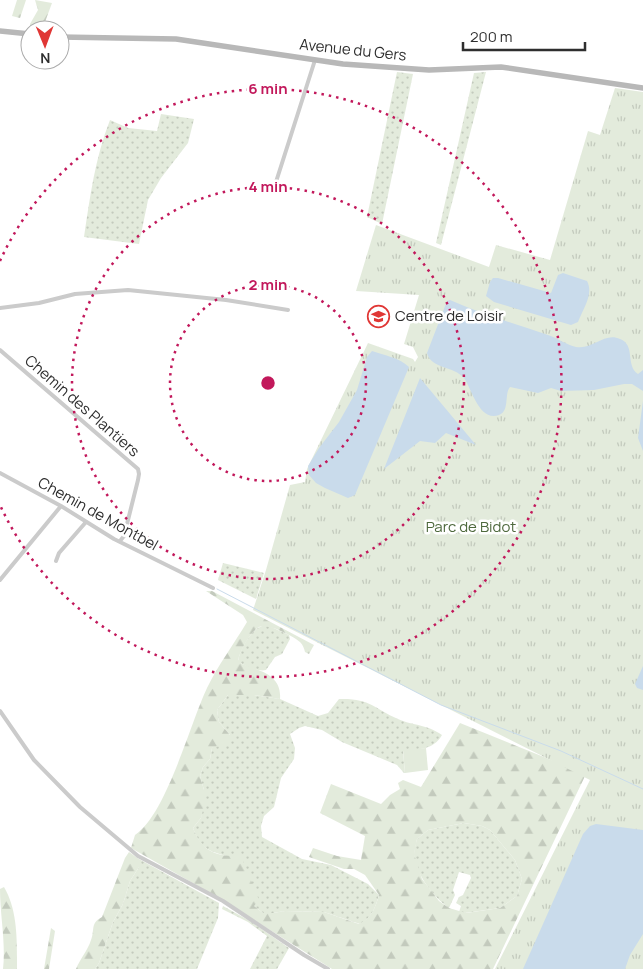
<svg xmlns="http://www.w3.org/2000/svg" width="643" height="969" font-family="Manrope,sans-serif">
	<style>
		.grass { fill: url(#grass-dots) }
		.forest { fill: url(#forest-firs); fill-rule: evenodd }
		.park { fill: url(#park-tufts) }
		.pitch { fill: #e3ebdc }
		.water { fill: #c9dbeb }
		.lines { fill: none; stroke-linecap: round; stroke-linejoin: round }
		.stream { stroke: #c9dbeb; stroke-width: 1 }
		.minor { stroke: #cbcbcb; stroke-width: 4 }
		.secondary { stroke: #b8b8b8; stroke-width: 5.5 }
		.ring { fill: none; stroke: #c2185b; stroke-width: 2.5; stroke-dasharray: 2.5 5 }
		.labels { text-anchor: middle; stroke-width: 5; stroke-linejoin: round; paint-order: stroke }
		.street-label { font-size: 15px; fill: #2e2e2e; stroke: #fff }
		.poi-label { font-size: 15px; fill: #2e2e2e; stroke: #fff; text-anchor: start }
		.park-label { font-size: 15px; fill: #4e693d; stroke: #fff }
		.centre { fill: #c2185b; stroke: #fff; stroke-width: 2.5 }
		.ring-label { font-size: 15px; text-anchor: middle; font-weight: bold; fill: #c2185b; stroke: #fff; stroke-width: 5; stroke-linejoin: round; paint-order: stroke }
	</style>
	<defs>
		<pattern id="grass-dots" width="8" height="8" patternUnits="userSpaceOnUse" patternTransform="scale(1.25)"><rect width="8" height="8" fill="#e3ebdc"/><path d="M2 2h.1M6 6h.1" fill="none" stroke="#c3cabd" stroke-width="1.8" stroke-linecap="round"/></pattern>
		<pattern id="forest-firs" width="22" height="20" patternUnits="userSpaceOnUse" patternTransform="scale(1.25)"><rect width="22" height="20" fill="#e3ebdc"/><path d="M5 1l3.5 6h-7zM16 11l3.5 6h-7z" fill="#c3cabd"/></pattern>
		<pattern id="park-tufts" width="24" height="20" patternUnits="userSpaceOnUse" patternTransform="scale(1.25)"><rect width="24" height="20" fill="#e3ebdc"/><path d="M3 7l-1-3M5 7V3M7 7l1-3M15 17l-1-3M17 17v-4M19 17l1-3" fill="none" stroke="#c3cabd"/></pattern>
	</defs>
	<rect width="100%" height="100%" fill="#fff"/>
	<path class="grass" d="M397 72 413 74 382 224 367 217Z
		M486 72 441 245 436 243 474 73Z
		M161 114 194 119 188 143 161 178 148 200 139 244 84 237C90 197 95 158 110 120L128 128 157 131Z
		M223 563 264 573 256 599 218 580Z
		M262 626H269L289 635 290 639 282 654 275 657 266 670C258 672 244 666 238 661 240 649 251 630 262 626Z
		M228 695H254L280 699 318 716 328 713 339 699C370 698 373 708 398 719 414 726 426 724 442 735 433 750 420 749 403 751L405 773H404L397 765 342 742 322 730 305 726 299 728 290 734 295 748 294 759 281 778 274 807 264 816 261 826 262 837 302 859 331 865 368 884 379 895C375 908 372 918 360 924L324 912 285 911 273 913H263L254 906 230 857C209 851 201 850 193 828L201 818 204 790 200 776 203 767 210 759 212 748 230 735 219 722 217 710Z
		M464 823 482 826 490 830 515 860 522 879 517 896 500 908 465 913 459 912 461 906 456 903 459 897 463 895 471 878 470 875 459 872 453 890 455 895 449 908C433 897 416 874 414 855 414 850 416 843 417 839L428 830Z
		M139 859 219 903 218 918 197 969H95L99 963 113 922 123 904 130 881 139 867Z
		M223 906 250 921 289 948 277 969H250L267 936 248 922 222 909Z"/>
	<path class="forest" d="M17 0H26L20 18 12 16Z
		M35 0 52 3 45 22H43L42 30H30V24L38 10Z
		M206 591H212L314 645 309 654 305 652C304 648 303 645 300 642 293 636 268 623 259 627 250 632 240 651 238 660L242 664C260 671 282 675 280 699L254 695H228L217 710 219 722 230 735V743L212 748 210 759 203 767 200 776 204 790V806L201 818 193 828C202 852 217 857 241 856L259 900 254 906 263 913H273L285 911 324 912 359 924C372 918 375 908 379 895L365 875 354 869H344L309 857 313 848 337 856 361 860 365 836 320 813 331 784 381 804 390 795 400 789 398 783 403 780 421 787 460 723 586 774 493 969H332L214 895 131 848 135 835C166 815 190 724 207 688 218 665 234 644 247 622L243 615ZM464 823 482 826 490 830 515 860 522 879 517 896 500 908 466 913 449 908 439 901 422 879 414 854 417 839 428 830Z
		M129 852 139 859V867L130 881 123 904 113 922 99 963 95 969H76C80 959 88 950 91 940 95 930 90 923 102 917L125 858Z
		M4 887C18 911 17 941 17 969H3C6 944 0 915 0 889Z
		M51 928 55 931 49 969H44Z"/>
	<path class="park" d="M615 88 643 92V969H495L590 780 253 610 266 570 290 485 305 482 307 469 368 343 413 359 415 362 418 357 413 347 404 344 419 295 356 291 376 225 489 267 496 245 550 260 588 131 600 135Z"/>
	<path class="pitch" d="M426 748 428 770 405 773 403 750Z"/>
	<path class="water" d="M563 273 587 281C594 294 583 309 578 322L571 325 494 302 486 296 490 282 493 278H498L551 293 558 275Z
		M450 300C482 314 515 324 548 335 557 338 567 345 576 347 593 350 604 332 620 339 636 345 625 365 638 374L643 370V391L632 384H624L594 390 561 391 551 388 538 393 510 387C504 394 510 411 499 415 479 422 472 389 464 378 454 366 431 369 427 353L447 301Z
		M372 351C384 355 400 358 409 367L355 495 348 498 325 488 316 483 309 475 308 466 319 448 339 422 357 390 367 357Z
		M420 378 476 445 446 433 435 443 420 441 384 469Z
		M643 401V451L638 438Z
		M643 666V690L637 688 635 684Z
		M596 824 643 830V934L630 955 625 969H523L583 834 590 826Z"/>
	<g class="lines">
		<path class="stream" d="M217 589 441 705 561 751 643 789"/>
		<path class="minor" d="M275 185 315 60
			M0 308 39 303 75 294 128 290 226 300 288 310
			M0 350 138 469 139 474 138 480 124 536 120 541
			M0 473 61 506 114 539 213 588
			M56 561 59 553 86 522
			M0 580 61 506
			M0 711 34 760 80 807 138 856 223 901 304 955 328 969"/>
		<path class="secondary" d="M0 31 30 34
			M60 37 176 39 343 64 429 70 501 67 643 88"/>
	</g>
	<g class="ring">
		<circle cx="268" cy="383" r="98"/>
		<circle cx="268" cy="383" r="196"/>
		<path d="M0 261A294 294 0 1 1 0 505"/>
	</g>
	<defs>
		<symbol id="school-ring" viewBox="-11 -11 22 22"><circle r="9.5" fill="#fff" stroke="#e03735" stroke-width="1.5"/><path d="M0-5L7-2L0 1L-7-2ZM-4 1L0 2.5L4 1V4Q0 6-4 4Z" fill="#e03735"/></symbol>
	</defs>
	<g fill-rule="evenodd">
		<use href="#school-ring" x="366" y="304" width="25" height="25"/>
	</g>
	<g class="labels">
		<g class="street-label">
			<text transform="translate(353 50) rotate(6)" y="5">Avenue du Gers</text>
			<text transform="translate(82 406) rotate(41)" y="5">Chemin des Plantiers</text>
			<text transform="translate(98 514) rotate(29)" y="5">Chemin de Montbel</text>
		</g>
		<g class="poi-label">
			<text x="395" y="321">Centre de Loisir</text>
		</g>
		<g class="park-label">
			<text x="471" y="532">Parc de Bidot</text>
		</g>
	</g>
	<circle cx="268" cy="383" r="8" class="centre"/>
	<g class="ring-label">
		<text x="268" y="94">6 min</text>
		<text x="268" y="192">4 min</text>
		<text x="268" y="290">2 min</text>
	</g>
	<g transform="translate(45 45) rotate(179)"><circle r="24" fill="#ffffff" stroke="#ababab"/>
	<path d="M0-4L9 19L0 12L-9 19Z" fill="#e03735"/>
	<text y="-8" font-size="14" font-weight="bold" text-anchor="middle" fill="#2e2e2e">N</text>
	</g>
	<path d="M463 42v8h122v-8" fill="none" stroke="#2e2e2e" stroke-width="2.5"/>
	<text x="470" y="42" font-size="15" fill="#2e2e2e" stroke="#ffffff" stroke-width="4" paint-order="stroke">200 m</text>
</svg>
